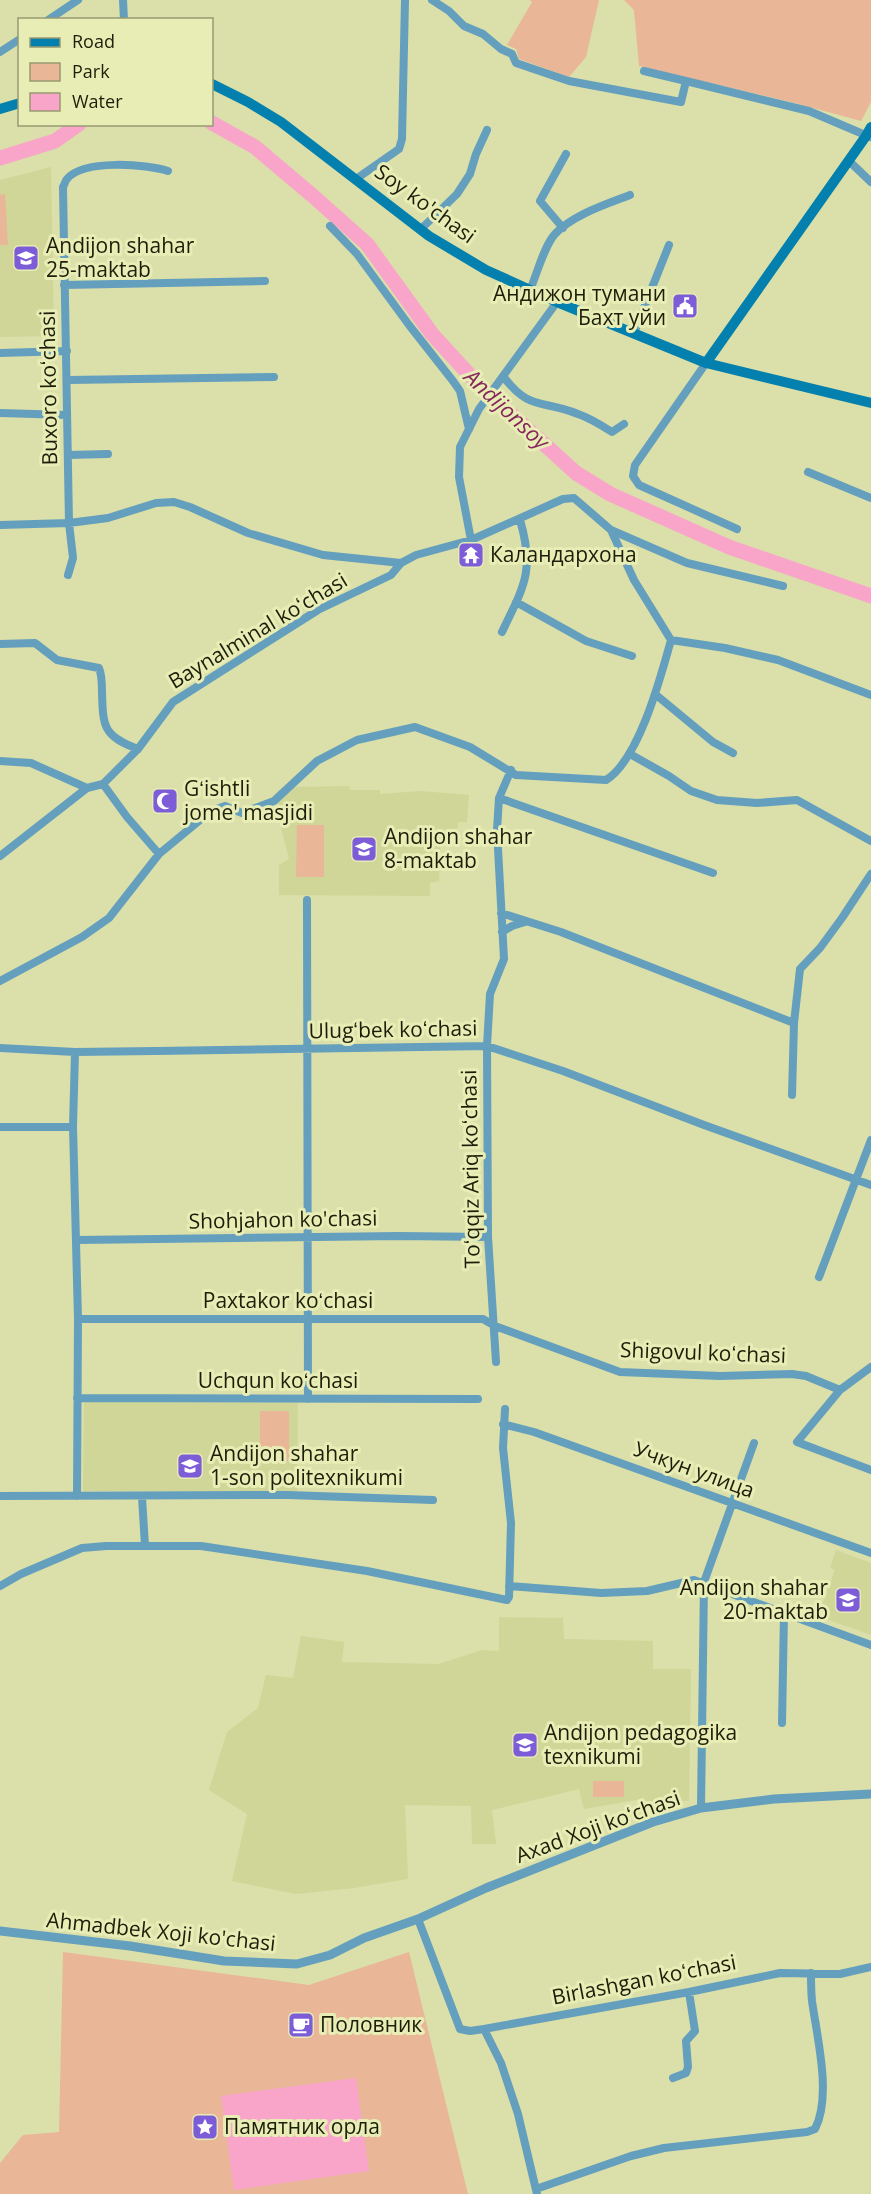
<svg xmlns="http://www.w3.org/2000/svg" width="871" height="2194" font-family="'Open Sans',sans-serif">
	<style>
		.built { fill: #d0d598 }
		.green { fill: #e9b697 }
		.water { fill: #f9a5ca }
		.lines { fill: none; stroke-linecap: round; stroke-linejoin: round }
		.river { stroke: #f9a5ca; stroke-width: 15 }
		.minor { stroke: #649fbd; stroke-width: 8 }
		.tertiary { stroke: #649fbd; stroke-width: 9 }
		.secondary { stroke: #0380ad; stroke-width: 10 }
		.labels { text-anchor: middle; stroke-width: 6; stroke-linejoin: round; paint-order: stroke }
		.street-label { font-size: 21px; fill: #1d1e09; stroke: #e8edb6 }
		.poi-label { font-size: 21px; fill: #1d1e09; stroke: #e8edb6; text-anchor: start }
		.water-label { font-size: 22px; font-style: italic; fill: #852759; stroke: #e8edb6 }
	</style>
	<rect width="100%" height="100%" fill="#dbdfa9"/>
	<path class="built" d="M51 167 54 336 0 337V180Z
		M349 786 350 790H380V794L421 791 469 795 467 822H458V828L454 829 455 838 441 839 439 881 430 883V896L279 895V865L289 859 278 815V802L294 787Z
		M84 1402 298 1403 297 1491H83Z
		M836 1550 871 1563V1635L818 1616 835 1570 830 1568Z
		M499 1617 563 1618 564 1639 653 1641V1669H691L689 1801 659 1800V1804H643L642 1799 584 1809 579 1789 492 1810 496 1844H472L471 1806 405 1805 408 1879 354 1888 296 1894 232 1881 247 1814 209 1790 227 1732 258 1708 266 1675 293 1678 301 1636 344 1642 342 1662 439 1664 482 1650 499 1651Z"/>
	<path class="green" d="M530 0H599L586 57 569 77 519 59 516 49 507 45 532 2Z
		M624 0H871V102L861 121 795 103 639 66 634 10Z
		M5 194 8 245H0V195Z
		M297 825H324V877H296Z
		M260 1411H289V1461H260Z
		M593 1781H624V1797H593Z
		M63 1952 309 1985 409 1952 468 2194H0V2163L23 2135 59 2132Z"/>
	<path class="water" d="M356 2078 369 2171 234 2190 221 2096Z"/>
	<g class="lines">
		<path class="river" d="M212 123 255 147 313 196 367 244 432 334 475 381 576 473 610 494 729 547 871 596
			M0 158 55 141 79 124"/>
		<path class="minor" d="M123 0 124 20
			M432 0 449 11 464 26 483 34 501 49 512 54 516 63 569 81 681 102 686 81 809 111 870 137
			M48 20 78 0
			M0 52 20 39
			M644 71 686 81
			M849 161 871 182
			M356 179 399 149 402 139 405 0
			M330 226 357 254 409 325 453 381 460 391 469 429
			M563 228 540 201 566 154
			M420 230 457 194 470 174 476 154 487 130
			M64 285 265 281
			M530 290C537 274 544 246 555 234 572 215 607 204 630 195
			M634 333 669 245
			M0 353 67 351
			M706 363 635 465 633 476 639 485 737 529
			M503 376C530 412 542 399 578 414 590 418 601 425 612 432L624 424
			M68 380 274 377
			M0 413 67 415
			M68 455 108 454
			M808 472 871 498
			M0 525 69 523 108 518 156 503 174 502 190 507 248 533 323 555 401 563
			M611 530 687 563 783 586
			M471 540 459 477 460 447 479 409 557 302
			M68 575 73 558 69 523 63 187C65 184 65 181 67 179 83 159 147 164 168 171
			M516 602 586 641 632 656
			M502 632C524 586 535 571 520 520
			M671 640 725 648 778 660 871 695
			M0 644 35 643 57 660 99 668C102 675 102 684 102 692 103 727 103 736 138 749
			M655 694 713 742 733 753
			M630 754 669 776 691 791 717 800 757 803 797 800 871 841
			M0 761 31 763 87 788
			M103 784 127 817 159 854
			M499 798 713 873
			M0 856 87 788 103 784 138 749 173 702 318 610 391 575 401 563 416 555 471 540 563 499 574 498 611 530 634 580 671 640
			M307 900 308 1399
			M501 913 561 932 794 1023
			M502 932 512 926 525 922
			M0 981 82 937 109 918 159 854 211 811 225 806 242 813 274 801 317 761 357 740 415 727 470 747 516 775 606 780C639 760 661 676 671 640
			M0 1048 75 1052 155 1051 487 1046 563 1071 704 1125 871 1185
			M75 1052 73 1127 78 1319 77 1496
			M792 1095 794 1023 800 969 820 948 842 918 871 874
			M0 1127H73
			M77 1240 399 1236 488 1237
			M819 1277 871 1140
			M78 1319H483L495 1326 620 1372 720 1376 792 1374 806 1376 840 1390
			M496 1362 488 1237 487 1046 490 994 504 959 497 830 499 798 511 770
			M871 1367 840 1390 797 1442 871 1470
			M77 1398 478 1399
			M503 1424 534 1432 871 1553
			M0 1496 288 1495 433 1500
			M142 1497 145 1546
			M0 1586 21 1574 82 1548 106 1546H201L367 1571 507 1600 509 1597 511 1523 503 1448 505 1409
			M509 1586 601 1593 647 1591 694 1580 871 1645
			M782 1723 784 1614
			M701 1808 704 1582 754 1443
			M418 1919 460 2029 470 2031 484 2029 501 2063 518 2114 537 2194
			M484 2029 689 1992 780 1973 840 1974 871 1967
			M673 2078 686 2073 688 2067 686 2041 695 2031 689 1992
			M536 2189 631 2156 664 2148 807 2132 815 2129C832 2096 817 2037 812 2001 811 1991 811 1982 811 1973"/>
		<path class="tertiary" d="M0 1931 130 1946 224 1961 297 1964 330 1955 364 1938 418 1919 486 1888 653 1822 701 1808 774 1799 871 1794"/>
		<path class="secondary" d="M212 84 248 102 281 122 429 236 486 270 557 302 706 363 871 403
			M0 109 20 103
			M706 363 866 136 871 127"/>
	</g>
	<defs>
		<symbol id="school-square" viewBox="-11 -11 22 22"><rect x="-9" y="-9" width="18" height="18" rx="4" fill="#7d5cd7" stroke="#e8edb6"/><path d="M0-5L7-2L0 1L-7-2ZM-4 1L0 2.5L4 1V4Q0 6-4 4Z" fill="#fff"/></symbol>
		<symbol id="civic-square" viewBox="-11 -11 22 22"><rect x="-9" y="-9" width="18" height="18" rx="4" fill="#7d5cd7" stroke="#e8edb6"/><path d="M-.6-6.5H3V-4.5H.6V-3L4-1V1h2V6H-6V1h2V-1L-.6-3ZM-1.2 2.5V6h2.4V2.5Z" fill="#fff"/></symbol>
		<symbol id="temple-square" viewBox="-11 -11 22 22"><rect x="-9" y="-9" width="18" height="18" rx="4" fill="#7d5cd7" stroke="#e8edb6"/><path d="M0-6L5-2H3V0L6.5 2.5H4V6H1.5V3h-3V6H-4V2.5H-6.5L-3 0V-2H-5Z" fill="#fff"/></symbol>
		<symbol id="mosque-square" viewBox="-11 -11 22 22"><rect x="-9" y="-9" width="18" height="18" rx="4" fill="#7d5cd7" stroke="#e8edb6"/><path d="M3.5-4.9A6 6 0 1 0 3.5 4.9A5 5 0 1 1 3.5-4.9Z" fill="#fff"/></symbol>
		<symbol id="university-square" viewBox="-11 -11 22 22"><rect x="-9" y="-9" width="18" height="18" rx="4" fill="#7d5cd7" stroke="#e8edb6"/><path d="M0-5L7-2L0 1L-7-2ZM-4 1L0 2.5L4 1V4Q0 6-4 4Z" fill="#fff"/></symbol>
		<symbol id="cafe-square" viewBox="-11 -11 22 22"><rect x="-9" y="-9" width="18" height="18" rx="4" fill="#7d5cd7" stroke="#e8edb6"/><path d="M-5.5-4.5H6V0H3Q3 3.5 0 3.5H-2.5Q-5.5 3.5-5.5 0ZM3-3.2v2h1.7v-2ZM-6 4.5H4V6H-6Z" fill="#fff"/></symbol>
		<symbol id="sight-square" viewBox="-11 -11 22 22"><rect x="-9" y="-9" width="18" height="18" rx="4" fill="#7d5cd7" stroke="#e8edb6"/><path d="M0-6L1.8-2.2L6-1.7L2.9 1.2L3.7 5.4L0 3.3L-3.7 5.4L-2.9 1.2L-6-1.7L-1.8-2.2Z" fill="#fff"/></symbol>
	</defs>
	<g fill-rule="evenodd">
		<use href="#school-square" x="11" y="243" width="30" height="30"/>
		<use href="#civic-square" x="670" y="291" width="30" height="30"/>
		<use href="#temple-square" x="456" y="540" width="30" height="30"/>
		<use href="#mosque-square" x="150" y="786" width="30" height="30"/>
		<use href="#school-square" x="349" y="834" width="30" height="30"/>
		<use href="#university-square" x="175" y="1451" width="30" height="30"/>
		<use href="#school-square" x="833" y="1585" width="30" height="30"/>
		<use href="#university-square" x="510" y="1730" width="30" height="30"/>
		<use href="#cafe-square" x="286" y="2010" width="30" height="30"/>
		<use href="#sight-square" x="190" y="2112" width="30" height="30"/>
	</g>
	<g class="labels">
		<g class="street-label">
			<text transform="translate(425 204) rotate(36)" y="7">Soy ko'chasi</text>
			<text transform="translate(49 388) rotate(-91)" y="7">Buxoro koʻchasi</text>
			<text transform="translate(258 631) rotate(-31)" y="7">Baynalminal koʻchasi</text>
			<text transform="translate(393 1030) rotate(-1)" y="7">Ulugʻbek koʻchasi</text>
			<text transform="translate(471 1169) rotate(-91)" y="7">Toʻqqiz Ariq koʻchasi</text>
			<text transform="translate(283 1220) rotate(-1)" y="7">Shohjahon ko'chasi</text>
			<text x="288" y="1308">Paxtakor koʻchasi</text>
			<text transform="translate(703 1353) rotate(2)" y="7">Shigovul koʻchasi</text>
			<text x="278" y="1388">Uchqun koʻchasi</text>
			<text transform="translate(694 1470) rotate(20)" y="7">Учкун улица</text>
			<text transform="translate(598 1827) rotate(-20)" y="7">Axad Xoji koʻchasi</text>
			<text transform="translate(161 1932) rotate(6)" y="7">Ahmadbek Xoji ko'chasi</text>
			<text transform="translate(644 1980) rotate(-11)" y="7">Birlashgan koʻchasi</text>
		</g>
		<g class="poi-label">
			<text x="46" y="253">Andijon shahar<tspan x="46" dy="24">25-maktab</tspan></text>
			<text x="666" y="301" text-anchor="end">Андижон тумани<tspan x="666" dy="24">Бахт уйи</tspan></text>
			<text x="490" y="562">Каландархона</text>
			<text x="184" y="796">Gʻishtli<tspan x="184" dy="24">jome' masjidi</tspan></text>
			<text x="384" y="844">Andijon shahar<tspan x="384" dy="24">8-maktab</tspan></text>
			<text x="210" y="1461">Andijon shahar<tspan x="210" dy="24">1-son politexnikumi</tspan></text>
			<text x="828" y="1595" text-anchor="end">Andijon shahar<tspan x="828" dy="24">20-maktab</tspan></text>
			<text x="544" y="1740">Andijon pedagogika<tspan x="544" dy="24">texnikumi</tspan></text>
			<text x="320" y="2032">Половник</text>
			<text x="224" y="2134">Памятник орла</text>
		</g>
		<g class="water-label">
			<text transform="translate(507 409) rotate(43)" y="8">Andijonsoy</text>
		</g>
	</g>
	<rect x="18" y="18" width="195" height="108" fill="#e8edb6" stroke="#979a71" stroke-width="1.5"/>
	<rect x="30" y="38" width="30" height="9" fill="#0380ad" stroke="#979a71" stroke-width="1.5"/>
	<text x="72" y="48" font-size="18" fill="#1d1e09">Road</text>
	<rect x="30" y="63" width="30" height="18" fill="#e9b697" stroke="#979a71" stroke-width="1.5"/>
	<text x="72" y="78" font-size="18" fill="#1d1e09">Park</text>
	<rect x="30" y="93" width="30" height="18" fill="#f9a5ca" stroke="#979a71" stroke-width="1.5"/>
	<text x="72" y="108" font-size="18" fill="#1d1e09">Water</text>
</svg>
